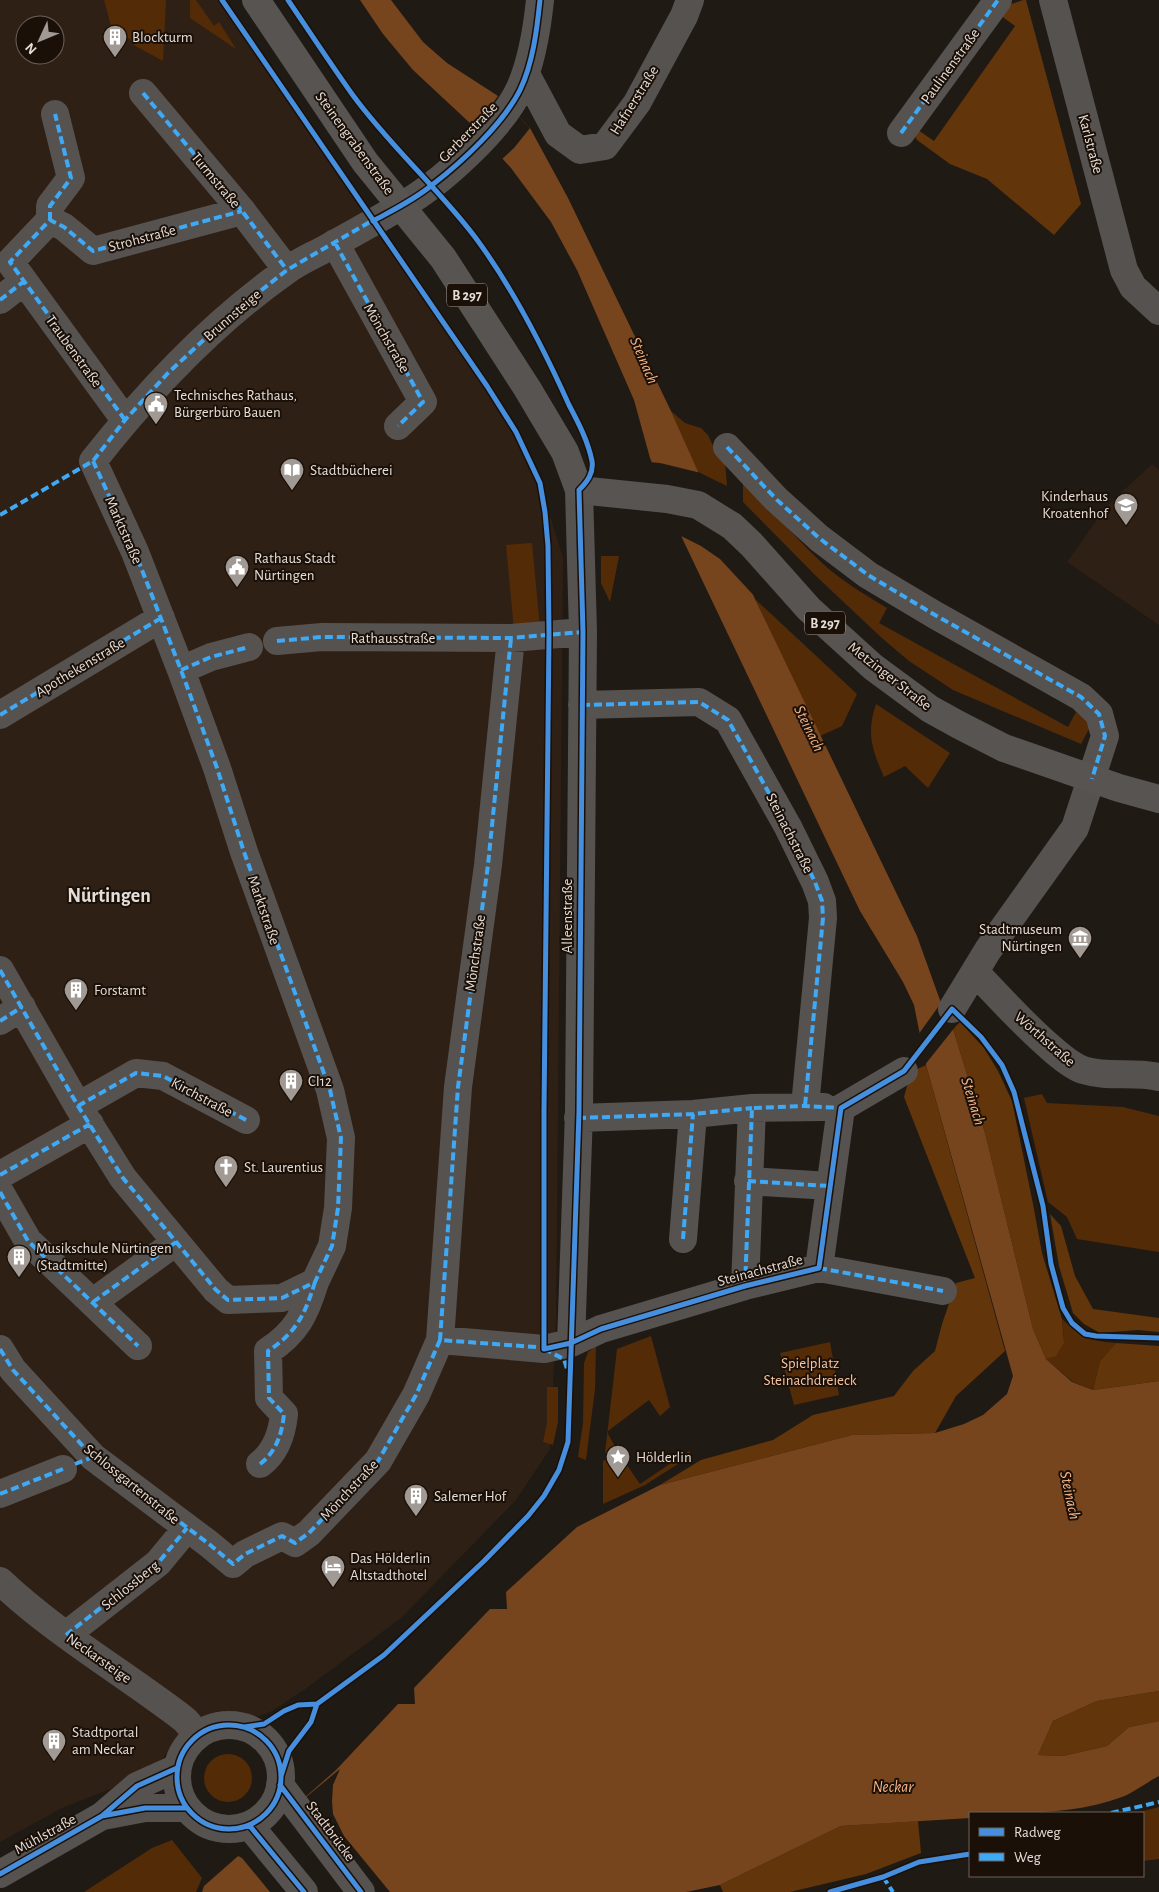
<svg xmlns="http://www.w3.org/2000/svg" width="1159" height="1892" font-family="'Alegreya Sans',sans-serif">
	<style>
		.built { fill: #2f2015; fill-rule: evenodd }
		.green { fill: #542b07 }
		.forest { fill: #63350b }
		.water { fill: #76441d }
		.pier { fill: #201a15 }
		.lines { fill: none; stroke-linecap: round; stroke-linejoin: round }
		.minor { stroke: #565250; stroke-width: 28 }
		.tertiary { stroke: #565250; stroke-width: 28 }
		.primary { stroke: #575451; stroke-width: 28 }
		.quiet { stroke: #3fa9f5; stroke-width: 4; stroke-dasharray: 8 4; stroke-linecap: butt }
		.cycleway-casing { stroke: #1a1008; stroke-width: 8 }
		.cycleway { stroke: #468fdf; stroke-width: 5 }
		.labels { text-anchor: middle; stroke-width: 4; stroke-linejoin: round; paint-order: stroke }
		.shield { fill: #1a1008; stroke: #a8a09a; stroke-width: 1 }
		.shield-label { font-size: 14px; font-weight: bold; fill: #e5ddd8 }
		.poi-label { font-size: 15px; fill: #e5ddd8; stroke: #1a1008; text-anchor: start }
		.street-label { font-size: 15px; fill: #e5ddd8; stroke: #1a1008 }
		.park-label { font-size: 15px; fill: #f9c6a4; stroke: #1a1008 }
		.water-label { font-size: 16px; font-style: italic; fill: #f7b586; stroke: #1a1008 }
		.district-label { font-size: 20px; font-weight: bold; fill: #e5ddd8; stroke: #1a1008 }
	</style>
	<rect width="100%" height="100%" fill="#201a15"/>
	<path class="built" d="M0 0H227L480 372 529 451 563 557 556 1320 550 1449 516 1500 401 1618 304 1690 272 1711 251 1719 213 1718 175 1742 164 1757 148 1774 62 1808 0 1842ZM25 25H55V55H25Z
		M1152 464 1159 470V625L1067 562 1107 506Z"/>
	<path class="green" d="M104 0H166L163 61 132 44 130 39 113 33Z
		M190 0H196L214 26 219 22 236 49 190 18Z
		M671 411 685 423 701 428 708 435 714 448 725 461 727 486 698 472Z
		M743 478C768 507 793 535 820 561 840 580 864 594 887 608L879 623 1068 727 1076 712 1088 721 1090 727 1081 744 953 690 909 661 883 639 817 577 743 502Z
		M532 543 540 628 514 630 506 545Z
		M601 556H619L610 602 601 583Z
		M755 599 857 694 842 726 820 736Z
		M876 704 950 753 928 788 905 766 884 777C872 749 866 734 876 704Z
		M1042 1094 1047 1103 1123 1107 1159 1116V1252L1077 1239 1067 1217 1048 1202 1024 1098Z
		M1062 1319C1082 1337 1089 1341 1116 1343L1100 1361 1093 1390 1073 1382 1046 1359C1067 1351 1064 1339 1062 1319Z
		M651 1336 670 1407 660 1416 649 1400 608 1431V1434L617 1450 605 1453 617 1349Z
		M830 1342 839 1395 794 1405 780 1353Z
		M596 1346 595 1389 586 1460 578 1457 583 1423 584 1363 588 1352Z
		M547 1387H558V1422L553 1445 543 1442 547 1423Z
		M689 1451 692 1455 645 1485 603 1504V1461L620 1455 640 1484Z
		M204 1778a24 24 0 1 1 48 0a24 24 0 1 1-48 0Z
		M1159 1807V1859L1143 1861V1813H1136Z
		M172 1840 202 1878 196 1892H84L152 1848Z"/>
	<path class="forest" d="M1023 0H1026L1081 204 1054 235 987 179 950 164 917 140 914 134 918 130 934 141 1015 26 1000 15 1009 5Z
		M960 1022 984 1048 998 1071 1012 1101 1033 1204 1042 1253 1062 1319 1064 1343 1056 1356 1046 1359 1033 1329 985 1133 953 1029Z
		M926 1065 1005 1351 956 1396 935 1433 852 1435 660 1485 701 1460 773 1440 813 1415 894 1396 913 1371 935 1351 942 1324 956 1283 975 1278 904 1097 911 1072Z
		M1050 1214 1061 1226 1075 1276 1093 1309 1159 1318V1332L1138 1330 1100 1333 1084 1324 1073 1313 1059 1266Z
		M1116 1343 1159 1346V1381L1093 1390 1100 1361Z
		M1159 1691V1721L1129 1727 1107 1746 1063 1756 1038 1755 1053 1721 1097 1701Z
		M918 1821 921 1853 866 1874 790 1892H723L720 1885 841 1826Z"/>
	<path class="water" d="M360 0H391L423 42 447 63 498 96 530 128 568 198 671 411 755 599 917 936 941 1003 953 1029 985 1133 1033 1329 1046 1359 1072 1382 1093 1390 1159 1381V1691L1097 1701 1053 1721 1038 1755 1063 1756 1107 1746 1129 1727 1159 1721V1776C1147 1782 1135 1792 1122 1797 1074 1815 1022 1813 970 1813V1818L841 1826 720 1885 686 1892H202L204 1886 336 1770 398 1704H415L414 1688 490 1609H507L506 1592 577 1527 660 1485 852 1435 935 1433 964 1424 983 1415 1007 1394 1013 1376 926 1065 914 1005 903 982 860 911 683 540 650 458 634 400 577 270 551 222 511 168 472 125 413 70 383 34Z"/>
	<path class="pier" d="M498 96 530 128 514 148 501 160 471 129 485 114Z
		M649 462 660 463 701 473 758 600 720 559 701 546 679 535Z
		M941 1003 946 1008 955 1027 924 1066 918 1035Z
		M340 1769 333 1785 332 1801 333 1814 344 1836 390 1892H270L242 1858 236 1855Z"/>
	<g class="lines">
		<path class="minor" d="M1053 0 1124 270 1133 287 1159 311
			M526 74 558 134 580 150 605 146 637 103 684 16 690 0
			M143 93 242 211 287 270
			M901 133 998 0
			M50 220V206L71 178 55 114
			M335 243 423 402 398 426
			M0 300 23 282
			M125 420 10 262 50 220 64 227 93 251 242 211
			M727 447 776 499 819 538 868 575 935 615 1081 697 1099 714 1105 736 1075 828 988 950 952 1009
			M277 641 322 637 511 638 583 632
			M181 670 211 657 249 647
			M582 705 699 702 728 720 788 827 815 882 822 901 823 918 805 1106
			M0 715 161 618
			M0 970 78 1106 123 1178 216 1290 228 1300 282 1298 315 1282 332 1246 338 1208 341 1138 330 1090 244 852 217 768 181 670 135 552 93 461C149 390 212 323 286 271 298 262 312 256 325 249 350 235 376 221 401 206 439 185 502 128 520 88 532 61 537 29 540 0
			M975 972C1000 998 1024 1025 1051 1048 1060 1056 1072 1066 1083 1070 1108 1078 1133 1071 1159 1077
			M0 1021 22 1007
			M78 1106 136 1073 163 1076 246 1120
			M578 1118 693 1114 752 1108
			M0 1175 90 1124
			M748 1181 830 1186
			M0 1192 28 1241 138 1346
			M683 1239 693 1114
			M819 1268 943 1291
			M745 1286 752 1108 824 1107
			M93 1302 176 1242
			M440 1340 458 1087 488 865 511 638
			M571 1343 579 1112 583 632 579 490
			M0 1349 13 1370 93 1457 209 1544 233 1564 245 1554 282 1536 295 1543 309 1533 378 1461 416 1395 440 1340 544 1349 571 1343 601 1329 745 1286 819 1268 841 1108 904 1071
			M260 1464C276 1452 282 1434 284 1414L269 1398 268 1351C297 1332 305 1314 315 1282
			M0 1494 63 1469
			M0 1581C56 1634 124 1673 185 1720L198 1735
			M66 1635 158 1563 187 1528"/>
		<path class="tertiary" d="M177 1777a52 52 0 1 1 104 0a52 52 0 1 1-104 0Z
			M280 1785 361 1892
			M103 1816 145 1808H186
			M249 1825 304 1892
			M0 1874 102 1816 137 1786 177 1768"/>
		<path class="primary" d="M256 0 365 162 443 258 527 388 565 452 579 490 667 499 698 505 732 526 751 544 809 609 873 667 930 709 959 725 1004 748 1119 788 1159 799"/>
		<path class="quiet" d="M143 93 242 211 287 270
			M901 133 998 0
			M50 220V206L71 178 55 114
			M335 243 423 402 398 426
			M0 300 23 282
			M125 420 10 262 50 220 64 227 93 251 242 211
			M727 447 776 499 819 538 868 575 935 615 1081 697 1099 714 1105 736 1092 779
			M0 515 93 461 125 420 168 373 235 311 287 270 375 219
			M277 641 322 637 511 638 583 632
			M181 670 211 657 249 647
			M582 705 699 702 728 720 788 827 815 882 822 901 823 918 805 1106
			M0 715 161 618
			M0 970 78 1106 123 1178 216 1290 228 1300 282 1298 315 1282 332 1246 338 1208 341 1138 330 1090 244 852 217 768 181 670 135 552 93 461
			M0 1021 22 1007
			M78 1106 136 1073 163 1076 246 1120
			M578 1118 693 1114 752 1108
			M0 1175 90 1124
			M748 1181 830 1186
			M0 1192 28 1241 138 1346
			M683 1239 693 1114
			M819 1268 943 1291
			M745 1286 752 1108 805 1106 841 1108
			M93 1302 176 1242
			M440 1340 458 1087 488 865 511 638
			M0 1349 13 1370 93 1457 209 1544 233 1564 245 1554 282 1536 295 1543 309 1533 378 1461 416 1395 440 1340 549 1348
			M544 1349 564 1359 567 1369
			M75 1464 93 1457
			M260 1464C276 1452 282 1434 284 1414L269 1398 268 1351C297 1332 305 1314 315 1282
			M0 1494 63 1469
			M66 1635 158 1563 187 1528
			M1111 1813 1159 1802
			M883 1877 893 1892"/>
		<defs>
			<path id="cycleway" d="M222 0 487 386 516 432 540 483 545 512 548 546 549 635 544 1111V1349
				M373 221C393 210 414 200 432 185 462 162 503 124 520 90 533 63 537 29 540 0
				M544 1349 571 1343 601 1329 745 1286 819 1268 841 1108 904 1071 952 1009 981 1037 1002 1065 1014 1092 1043 1206 1051 1264 1063 1308 1072 1323 1085 1334 1096 1336 1159 1338
				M177 1777a52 52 0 1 1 104 0a52 52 0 1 1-104 0Z
				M244 1727 264 1724 284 1711 298 1705 317 1704 384 1655 484 1561 528 1516 544 1496 559 1470 568 1442 579 1112 583 632 579 490C587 482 594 473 592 461 588 441 578 422 569 405 543 347 513 288 475 237 437 187 389 145 352 94 330 63 309 31 288 0
				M281 1776 289 1751 311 1722 317 1704
				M280 1785 361 1892
				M102 1816 145 1808H186
				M249 1825 304 1892
				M0 1874 102 1816 137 1786 177 1768
				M830 1892 883 1877 919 1862 970 1854"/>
		</defs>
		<use href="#cycleway" class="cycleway-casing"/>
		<use href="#cycleway" class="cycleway"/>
	</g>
	<defs>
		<symbol id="building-pin" viewBox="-11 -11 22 30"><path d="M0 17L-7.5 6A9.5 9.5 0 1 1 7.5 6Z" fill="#a09994" stroke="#1a1008"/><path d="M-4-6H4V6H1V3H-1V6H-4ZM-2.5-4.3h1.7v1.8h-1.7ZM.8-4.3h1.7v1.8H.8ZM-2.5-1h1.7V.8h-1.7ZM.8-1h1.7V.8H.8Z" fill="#fff"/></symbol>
		<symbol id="civic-pin" viewBox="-11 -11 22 30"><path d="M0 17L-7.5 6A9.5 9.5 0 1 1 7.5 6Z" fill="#a09994" stroke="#1a1008"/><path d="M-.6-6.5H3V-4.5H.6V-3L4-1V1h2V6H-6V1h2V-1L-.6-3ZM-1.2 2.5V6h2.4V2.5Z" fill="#fff"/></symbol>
		<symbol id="library-pin" viewBox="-11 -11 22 30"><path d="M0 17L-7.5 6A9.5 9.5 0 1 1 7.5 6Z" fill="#a09994" stroke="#1a1008"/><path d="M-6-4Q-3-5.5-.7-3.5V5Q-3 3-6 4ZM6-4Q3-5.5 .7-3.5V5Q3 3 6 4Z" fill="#fff"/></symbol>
		<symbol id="school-pin" viewBox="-11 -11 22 30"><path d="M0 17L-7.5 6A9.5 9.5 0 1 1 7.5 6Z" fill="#a09994" stroke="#1a1008"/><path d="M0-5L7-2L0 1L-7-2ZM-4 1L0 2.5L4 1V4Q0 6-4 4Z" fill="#fff"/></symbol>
		<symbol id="museum-pin" viewBox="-11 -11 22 30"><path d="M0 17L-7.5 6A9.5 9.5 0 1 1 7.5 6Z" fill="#a09994" stroke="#1a1008"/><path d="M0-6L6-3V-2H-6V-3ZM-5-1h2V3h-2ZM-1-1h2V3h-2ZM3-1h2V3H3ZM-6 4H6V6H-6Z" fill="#fff"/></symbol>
		<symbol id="church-pin" viewBox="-11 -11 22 30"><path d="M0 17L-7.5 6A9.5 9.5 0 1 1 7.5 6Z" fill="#a09994" stroke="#1a1008"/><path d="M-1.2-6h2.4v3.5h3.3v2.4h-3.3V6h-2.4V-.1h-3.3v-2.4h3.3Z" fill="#fff"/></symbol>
		<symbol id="sight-pin" viewBox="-11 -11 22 30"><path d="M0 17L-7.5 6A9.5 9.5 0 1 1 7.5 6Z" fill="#a09994" stroke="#1a1008"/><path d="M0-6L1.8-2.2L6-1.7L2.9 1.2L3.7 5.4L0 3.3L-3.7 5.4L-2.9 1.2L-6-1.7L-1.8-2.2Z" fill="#fff"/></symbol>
		<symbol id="hotel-pin" viewBox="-11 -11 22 30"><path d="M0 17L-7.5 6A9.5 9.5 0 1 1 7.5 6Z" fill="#a09994" stroke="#1a1008"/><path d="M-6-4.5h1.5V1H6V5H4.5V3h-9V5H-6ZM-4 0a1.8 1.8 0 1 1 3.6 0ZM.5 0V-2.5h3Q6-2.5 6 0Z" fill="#fff"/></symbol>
	</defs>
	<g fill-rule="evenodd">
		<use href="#building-pin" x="101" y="23" width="28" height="38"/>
		<use href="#civic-pin" x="142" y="390" width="28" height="38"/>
		<use href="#library-pin" x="278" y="456" width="28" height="38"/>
		<use href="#school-pin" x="1112" y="491" width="28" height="38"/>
		<use href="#civic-pin" x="223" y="553" width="28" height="38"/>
		<use href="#museum-pin" x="1066" y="924" width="28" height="38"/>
		<use href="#building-pin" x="62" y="976" width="28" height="38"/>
		<use href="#building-pin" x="277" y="1067" width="28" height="38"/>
		<use href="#church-pin" x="212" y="1153" width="28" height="38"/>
		<use href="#building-pin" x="5" y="1243" width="28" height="38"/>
		<use href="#sight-pin" x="604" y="1443" width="28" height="38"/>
		<use href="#building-pin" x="402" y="1482" width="28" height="38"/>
		<use href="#hotel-pin" x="319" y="1553" width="28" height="38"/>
		<use href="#building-pin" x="40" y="1727" width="28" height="38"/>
	</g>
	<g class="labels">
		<g class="shield">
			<rect x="447" y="283.5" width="40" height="23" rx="4"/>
			<rect x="805" y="611.5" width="40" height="23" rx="4"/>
		</g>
		<g class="shield-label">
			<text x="467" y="300">B 297</text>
			<text x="825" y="628">B 297</text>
		</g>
		<g class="poi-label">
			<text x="132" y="42">Blockturm</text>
			<text x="174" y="400">Technisches Rathaus,<tspan x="174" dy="17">Bürgerbüro Bauen</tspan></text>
			<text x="310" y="475">Stadtbücherei</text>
			<text x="1108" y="501" text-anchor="end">Kinderhaus<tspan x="1108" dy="17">Kroatenhof</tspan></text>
			<text x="254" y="563">Rathaus Stadt<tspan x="254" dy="17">Nürtingen</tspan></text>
			<text x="1062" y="934" text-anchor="end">Stadtmuseum<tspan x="1062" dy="17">Nürtingen</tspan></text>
			<text x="94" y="995">Forstamt</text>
			<text x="308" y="1086">CI12</text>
			<text x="244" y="1172">St. Laurentius</text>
			<text x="36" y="1253">Musikschule Nürtingen<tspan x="36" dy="17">(Stadtmitte)</tspan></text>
			<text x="636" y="1462">Hölderlin</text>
			<text x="434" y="1501">Salemer Hof</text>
			<text x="350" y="1563">Das Hölderlin<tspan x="350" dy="17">Altstadthotel</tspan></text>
			<text x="72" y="1737">Stadtportal<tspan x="72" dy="17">am Neckar</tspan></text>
		</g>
		<g class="street-label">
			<text transform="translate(950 66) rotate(-54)" y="5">Paulinenstraße</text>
			<text transform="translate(634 100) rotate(-58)" y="5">Hafnerstraße</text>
			<text transform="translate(468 132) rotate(-46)" y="5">Gerberstraße</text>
			<text transform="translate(355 143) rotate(54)" y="5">Steinengrabenstraße</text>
			<text transform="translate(1091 144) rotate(75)" y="5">Karlstraße</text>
			<text transform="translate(216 180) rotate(50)" y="5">Turmstraße</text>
			<text transform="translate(142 238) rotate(-15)" y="5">Strohstraße</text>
			<text transform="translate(232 315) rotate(-41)" y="5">Brunnsteige</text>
			<text transform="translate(387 338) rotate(60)" y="5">Mönchstraße</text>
			<text transform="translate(74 351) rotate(54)" y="5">Traubenstraße</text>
			<text transform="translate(124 530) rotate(66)" y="5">Marktstraße</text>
			<text x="393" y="643">Rathausstraße</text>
			<text transform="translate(80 667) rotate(-31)" y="5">Apothekenstraße</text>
			<text transform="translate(890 676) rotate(38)" y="5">Metzinger Straße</text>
			<text transform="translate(790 833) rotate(63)" y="5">Steinachstraße</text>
			<text transform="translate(264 910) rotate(71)" y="5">Marktstraße</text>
			<text transform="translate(567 916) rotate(-90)" y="5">Alleenstraße</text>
			<text transform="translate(475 953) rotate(-82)" y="5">Mönchstraße</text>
			<text transform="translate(1045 1039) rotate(41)" y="5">Wörthstraße</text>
			<text transform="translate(202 1097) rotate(28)" y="5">Kirchstraße</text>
			<text transform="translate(760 1270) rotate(-15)" y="5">Steinachstraße</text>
			<text transform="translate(132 1484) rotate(39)" y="5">Schlossgartenstraße</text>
			<text transform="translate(349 1490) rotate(-47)" y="5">Mönchstraße</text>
			<text transform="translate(130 1585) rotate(-39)" y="5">Schlossberg</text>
			<text transform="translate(99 1658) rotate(35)" y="5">Neckarsteige</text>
			<text transform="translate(331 1831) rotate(53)" y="5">Stadtbrücke</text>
			<text transform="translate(45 1834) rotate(-29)" y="5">Mühlstraße</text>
		</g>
		<g class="park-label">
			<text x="810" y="1368">Spielplatz<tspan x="810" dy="17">Steinachdreieck</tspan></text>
		</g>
		<g class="water-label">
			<text transform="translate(645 360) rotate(67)" y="6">Steinach</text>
			<text transform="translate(810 728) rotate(64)" y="6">Steinach</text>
			<text transform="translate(974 1101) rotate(73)" y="6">Steinach</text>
			<text transform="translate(1071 1495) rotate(78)" y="6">Steinach</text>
			<text x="893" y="1792">Neckar</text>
		</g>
		<g class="district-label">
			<text x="109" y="902">Nürtingen</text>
		</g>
	</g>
	<rect x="969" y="1812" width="175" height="65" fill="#1a1008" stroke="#6b625b"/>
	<rect x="979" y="1828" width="25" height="8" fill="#468fdf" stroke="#6b625b"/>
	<text x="1014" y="1837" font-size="15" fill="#e5ddd8">Radweg</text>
	<rect x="979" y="1853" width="25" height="8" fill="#3fa9f5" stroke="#6b625b"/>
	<text x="1014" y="1862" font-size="15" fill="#e5ddd8">Weg</text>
	<g transform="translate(40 40) rotate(226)"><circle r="24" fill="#1a1008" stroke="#6b625b"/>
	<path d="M0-4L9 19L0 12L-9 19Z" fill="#a09994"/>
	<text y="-8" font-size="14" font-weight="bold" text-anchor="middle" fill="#e5ddd8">N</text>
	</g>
</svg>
